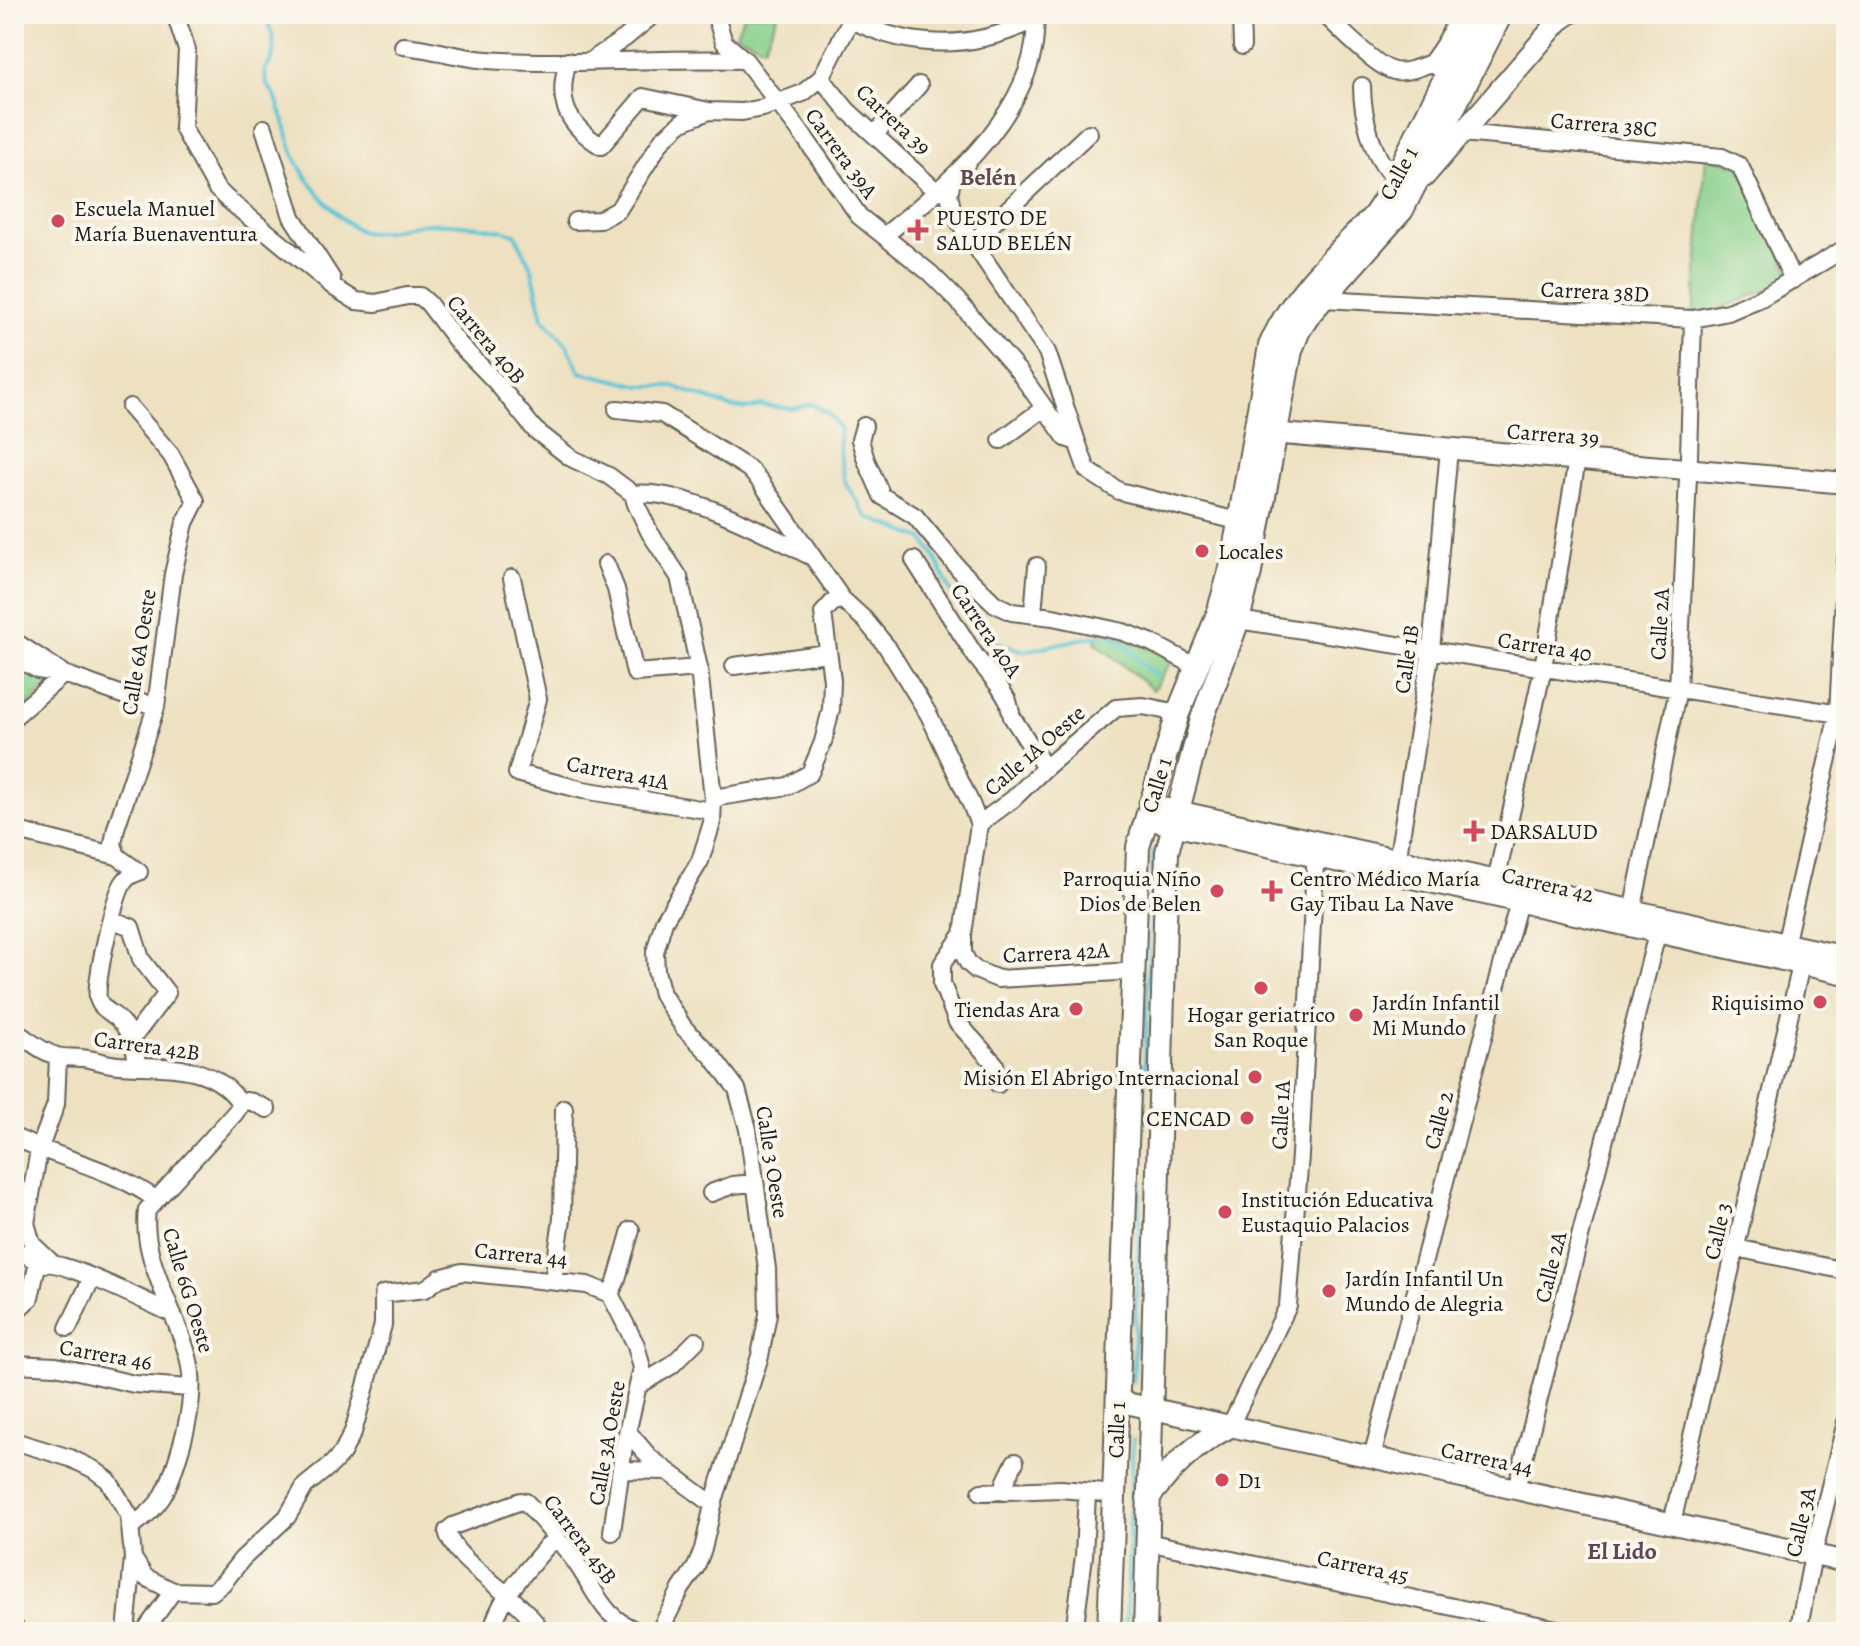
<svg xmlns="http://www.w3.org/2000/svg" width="1860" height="1646" font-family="Alegreya,serif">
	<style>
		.green { fill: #88d08b; stroke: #527654; stroke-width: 2 }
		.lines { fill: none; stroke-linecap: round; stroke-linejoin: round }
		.stream { stroke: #5bc4d7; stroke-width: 4 }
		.minor-casing { stroke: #666156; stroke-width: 20 }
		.tertiary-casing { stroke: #666156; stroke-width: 24 }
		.secondary-casing { stroke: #666156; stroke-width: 26 }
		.minor { stroke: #fff; stroke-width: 16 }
		.tertiary { stroke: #fff; stroke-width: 20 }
		.secondary { stroke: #fff; stroke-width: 22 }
		.poi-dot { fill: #d1495b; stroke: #fbf7ec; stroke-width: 3 }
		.labels { text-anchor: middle; stroke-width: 8; stroke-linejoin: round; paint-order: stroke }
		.street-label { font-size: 22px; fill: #1c1c1c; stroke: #fbf7ec }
		.poi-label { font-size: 22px; fill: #1c1c1c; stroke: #fbf7ec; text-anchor: start }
		.neighbourhood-label { font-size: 24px; font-weight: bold; fill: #614755; stroke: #fbf7ec }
	</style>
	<rect width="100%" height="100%" fill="#fbf7ec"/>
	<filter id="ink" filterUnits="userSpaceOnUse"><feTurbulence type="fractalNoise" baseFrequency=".0125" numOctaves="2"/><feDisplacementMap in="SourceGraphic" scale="16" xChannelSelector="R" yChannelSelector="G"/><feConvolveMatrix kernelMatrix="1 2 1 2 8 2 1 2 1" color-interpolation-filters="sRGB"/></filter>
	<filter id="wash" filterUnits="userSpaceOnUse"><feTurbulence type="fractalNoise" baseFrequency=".006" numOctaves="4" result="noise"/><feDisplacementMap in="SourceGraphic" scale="32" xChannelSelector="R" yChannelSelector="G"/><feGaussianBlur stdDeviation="1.8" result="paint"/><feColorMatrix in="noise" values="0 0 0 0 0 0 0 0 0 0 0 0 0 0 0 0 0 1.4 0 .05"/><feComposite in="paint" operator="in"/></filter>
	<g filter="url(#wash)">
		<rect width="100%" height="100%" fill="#eee1c1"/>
		<path class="green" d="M744 14H778L764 47 736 34Z
			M1706 156 1740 166 1793 280 1693 319Z
			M1102 629 1174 658 1153 690 1095 642Z
			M14 657 64 674 14 717Z"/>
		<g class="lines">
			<path class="stream" d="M264 14C273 32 280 53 265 69 265 88 268 83 275 96 283 115 287 135 294 154 300 175 346 232 368 233 387 233 405 226 423 224 444 222 494 227 515 234L532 269 543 318 567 345 580 372 641 386H672L731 407 750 409 760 405 793 409 811 404 828 413 840 428V455L845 482 867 517 923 539 933 553 950 590 985 639 1025 651 1100 635
				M1113 637C1131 645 1139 666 1157 675
				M1133 1382 1153 850
				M1126 1632 1133 1440"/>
		</g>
	</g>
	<g filter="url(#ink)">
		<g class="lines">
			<defs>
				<path id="minor" d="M175 14 187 50 183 128 216 188 226 198 335 288 356 301 376 303 407 296H420L428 303 459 344 496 382 535 430 571 458 609 476 633 494C683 488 766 533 810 556
					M715 14 724 42 745 60 805 138 859 216 930 273 957 300 1019 372 1066 438 1077 442 1087 470 1119 491 1241 522
					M1241 14 1242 46
					M1324 14C1338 27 1377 68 1394 71 1407 73 1420 67 1431 63L1448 74
					M852 20C914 51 974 50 1036 19
					M403 46C431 48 459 58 487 60 573 66 659 57 745 60
					M592 60 625 38 654 14
					M568 61C556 101 566 124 601 146L643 97 709 111
					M1431 63C1443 47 1453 33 1456 14
					M821 78 848 111 937 192
					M1362 86C1362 113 1373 164 1397 179
					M264 128 292 217 332 279
					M1462 133 1722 157 1740 166 1793 280
					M875 134 919 85
					M953 177 949 194 953 213 1047 352 1077 442
					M575 221 600 220 618 210 662 140 682 122 709 111 742 112 763 108 803 93 821 78 854 14
					M884 236C943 188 1021 124 1034 45 1035 34 1037 24 1034 14
					M973 242 1089 133
					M1324 299 1693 319 1728 312 1761 298 1846 248
					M617 409 662 414 749 469 760 481 842 599 865 620 887 647 929 715 971 804 979 824 963 934V953L968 963 976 970 998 979 1134 971
					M864 426 860 440 866 460 882 496 915 516 959 569 995 604 1012 612 1053 617 1123 632 1150 642 1197 667
					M1001 440 1044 408
					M633 494 636 504 650 533 679 577 699 668 713 798 712 823 700 861 664 921 655 952 656 971 662 994 684 1028 712 1056 737 1089 748 1129 767 1269 768 1314 760 1356 714 1501 703 1549 696 1567 681 1589 659 1632
					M914 560 976 657 999 686 1008 701 1012 717 1045 768
					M606 564 616 589 635 673 699 668
					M512 578 538 699 517 773 583 790 712 811
					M1033 614 1037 566
					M1238 620 1846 715
					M14 641 60 671
					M14 657 38 670 64 674 156 707
					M734 666 827 653
					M14 717 64 674
					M713 798 788 786 810 773 823 742 831 709 832 680 823 613 832 603 842 599
					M979 824 1013 799 1045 768 1116 708 1143 706 1178 713
					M14 830 117 856 139 872C133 874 127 877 124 882 114 895 95 982 98 998 101 1010 112 1012 119 1020 131 1032 136 1050 137 1066
					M117 856 113 844 116 828 156 707 173 574 185 523 196 501 171 455 130 407
					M1396 868 1431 650 1449 449
					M1494 890 1543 668 1577 459
					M111 919 131 927 141 959 167 993 131 1040
					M1630 921 1678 689 1689 456 1693 319
					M963 934 942 964V984L957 1022 995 1064 998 1084
					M1783 954 1838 714 1846 559
					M14 1031C28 1039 41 1052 57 1056 64 1058 73 1057 81 1058 94 1059 105 1064 118 1065 160 1068 209 1061 238 1100L252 1102 267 1109
					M14 1137C60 1159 114 1169 155 1199
					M711 1193 733 1185 753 1183
					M1736 1248 1846 1271
					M14 1250 46 1264C63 1260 151 1304 173 1314
					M51 1262 32 1244 26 1223 39 1150 56 1104 58 1057
					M553 1281 562 1219 564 1108
					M14 1313 30 1298 38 1261
					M68 1328 92 1278
					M14 1364 56 1366 134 1384 190 1388
					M638 1386 671 1366 696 1341
					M1230 1426 1288 1306 1300 1155 1316 846
					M629 1433 650 1458 707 1500 714 1501
					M14 1441 70 1458 93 1469 108 1480 129 1515 133 1558 145 1577 173 1591
					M1372 1457 1522 890
					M621 1470 666 1471
					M1516 1489 1660 922
					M981 1492 1061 1489 1115 1494
					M1005 1492V1483L1015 1462
					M1672 1523 1804 952
					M132 1526C162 1505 167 1493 178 1457 187 1429 196 1391 189 1361 178 1313 140 1260 147 1210L235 1113 239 1107 238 1100
					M612 1532 624 1446 642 1368 636 1345 610 1294 616 1282 631 1230
					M1147 1542 1571 1632
					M14 1626 17 1632
					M126 1632 133 1558
					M144 1632 173 1591 212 1592 223 1583 242 1559 287 1517 305 1486 332 1464 342 1453 353 1432 383 1325V1294L425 1289 440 1278 462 1272 587 1285 610 1294
					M492 1632C498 1598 526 1572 547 1546L556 1540
					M502 1632 536 1623
					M541 1632C522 1595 454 1565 447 1531L453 1526 521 1501 526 1502C542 1521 559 1540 574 1560 596 1590 602 1619 640 1632
					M1074 1632 1084 1556 1087 1493
					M1798 1632 1813 1555 1846 1422"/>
				<path id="tertiary" d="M1424 177 1559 21 1569 14
					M1260 432 1846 483
					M1149 805 1846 957
					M1146 819 1846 974
					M1117 1401 1846 1562"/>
				<path id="secondary" d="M1148 1498C1171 1468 1196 1443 1230 1426
					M1109 1632 1138 847 1178 713 1217 617 1231 568 1270 346C1291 295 1335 256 1374 216L1384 201 1477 14
					M1145 1632 1167 852 1202 719 1238 620 1250 572 1291 350 1299 330 1311 312 1402 210 1501 14"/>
			</defs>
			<use href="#minor" class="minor-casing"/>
			<use href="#tertiary" class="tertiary-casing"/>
			<use href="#secondary" class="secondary-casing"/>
			<use href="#minor" class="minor"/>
			<use href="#tertiary" class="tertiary"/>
			<use href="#secondary" class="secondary"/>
		</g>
	</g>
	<g class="poi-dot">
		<circle cx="58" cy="221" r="8"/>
		<path d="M914 218h8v8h8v8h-8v8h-8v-8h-8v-8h8z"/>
		<circle cx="1202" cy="551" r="8"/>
		<path d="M1470 819h8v8h8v8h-8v8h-8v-8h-8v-8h8z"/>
		<circle cx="1217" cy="891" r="8"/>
		<path d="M1268 879h8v8h8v8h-8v8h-8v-8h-8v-8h8z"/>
		<circle cx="1261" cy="988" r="8"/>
		<circle cx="1820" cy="1002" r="8"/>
		<circle cx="1076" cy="1009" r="8"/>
		<circle cx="1356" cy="1015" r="8"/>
		<circle cx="1255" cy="1077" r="8"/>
		<circle cx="1247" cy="1118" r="8"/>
		<circle cx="1225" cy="1212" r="8"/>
		<circle cx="1329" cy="1291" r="8"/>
		<circle cx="1222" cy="1480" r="8"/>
	</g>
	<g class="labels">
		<g class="street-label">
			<text transform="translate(894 119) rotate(43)" y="8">Carrera 39</text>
			<text transform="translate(1604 124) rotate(5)" y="8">Carrera 38C</text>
			<text transform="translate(842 153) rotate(54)" y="8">Carrera 39A</text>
			<text transform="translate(1398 173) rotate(-62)" y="8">Calle 1</text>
			<text transform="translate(1595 291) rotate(3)" y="8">Carrera 38D</text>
			<text transform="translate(487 339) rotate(50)" y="8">Carrera 40B</text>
			<text transform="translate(1553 434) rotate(5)" y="8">Carrera 39</text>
			<text transform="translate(1659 624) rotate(-87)" y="8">Calle 2A</text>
			<text transform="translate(987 630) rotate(56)" y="8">Carrera 40A</text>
			<text transform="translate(1545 646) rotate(9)" y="8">Carrera 40</text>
			<text transform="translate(138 652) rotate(-81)" y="8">Calle 6A Oeste</text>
			<text transform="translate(1406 659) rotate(-82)" y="8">Calle 1B</text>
			<text transform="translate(1034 750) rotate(-41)" y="8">Calle 1A Oeste</text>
			<text transform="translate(618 772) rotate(11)" y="8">Carrera 41A</text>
			<text transform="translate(1156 785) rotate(-73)" y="8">Calle 1</text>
			<text transform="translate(1548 884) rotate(13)" y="8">Carrera 42</text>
			<text transform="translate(1056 952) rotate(-3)" y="8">Carrera 42A</text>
			<text transform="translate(147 1045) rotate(8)" y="8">Carrera 42B</text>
			<text transform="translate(1280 1115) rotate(-87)" y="8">Calle 1A</text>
			<text transform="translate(1438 1120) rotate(-75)" y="8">Calle 2</text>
			<text transform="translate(773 1162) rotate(81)" y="8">Calle 3 Oeste</text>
			<text transform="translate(1717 1231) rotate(-77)" y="8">Calle 3</text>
			<text transform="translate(521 1254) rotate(6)" y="8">Carrera 44</text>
			<text transform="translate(1550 1267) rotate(-76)" y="8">Calle 2A</text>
			<text transform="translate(189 1290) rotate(73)" y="8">Calle 6G Oeste</text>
			<text transform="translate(106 1354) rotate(10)" y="8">Carrera 46</text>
			<text transform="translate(1116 1430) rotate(-88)" y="8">Calle 1</text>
			<text transform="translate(606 1443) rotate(-80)" y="8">Calle 3A Oeste</text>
			<text transform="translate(1487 1458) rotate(12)" y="8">Carrera 44</text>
			<text transform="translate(1800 1522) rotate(-77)" y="8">Calle 3A</text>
			<text transform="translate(581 1539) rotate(53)" y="8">Carrera 45B</text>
			<text transform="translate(1363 1566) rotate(12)" y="8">Carrera 45</text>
		</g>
		<g class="poi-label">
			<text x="74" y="216">Escuela Manuel<tspan x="74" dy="25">María Buenaventura</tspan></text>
			<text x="936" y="225">PUESTO DE<tspan x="936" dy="25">SALUD BELÉN</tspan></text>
			<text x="1218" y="559">Locales</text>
			<text x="1490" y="839">DARSALUD</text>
			<text x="1201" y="886" text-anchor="end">Parroquia Niño<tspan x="1201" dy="25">Dios de Belen</tspan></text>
			<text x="1290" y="886">Centro Médico María<tspan x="1290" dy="25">Gay Tibau La Nave</tspan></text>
			<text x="1372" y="1010">Jardín Infantil<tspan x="1372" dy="25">Mi Mundo</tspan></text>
			<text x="1804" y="1010" text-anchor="end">Riquisimo</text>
			<text x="1060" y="1017" text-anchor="end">Tiendas Ara</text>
			<text x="1261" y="1022" text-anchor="middle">Hogar geriatrico<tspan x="1261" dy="25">San Roque</tspan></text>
			<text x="1239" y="1085" text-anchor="end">Misión El Abrigo Internacional</text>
			<text x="1231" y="1126" text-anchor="end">CENCAD</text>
			<text x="1241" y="1207">Institución Educativa<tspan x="1241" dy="25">Eustaquio Palacios</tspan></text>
			<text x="1345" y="1286">Jardín Infantil Un<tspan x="1345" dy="25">Mundo de Alegria</tspan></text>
			<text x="1238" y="1488">D1</text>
		</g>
		<g class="neighbourhood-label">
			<text x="988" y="185">Belén</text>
			<text x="1622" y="1559">El Lido</text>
		</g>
	</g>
	<rect width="1860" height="1646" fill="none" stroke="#fbf7ec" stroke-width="48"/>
</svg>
